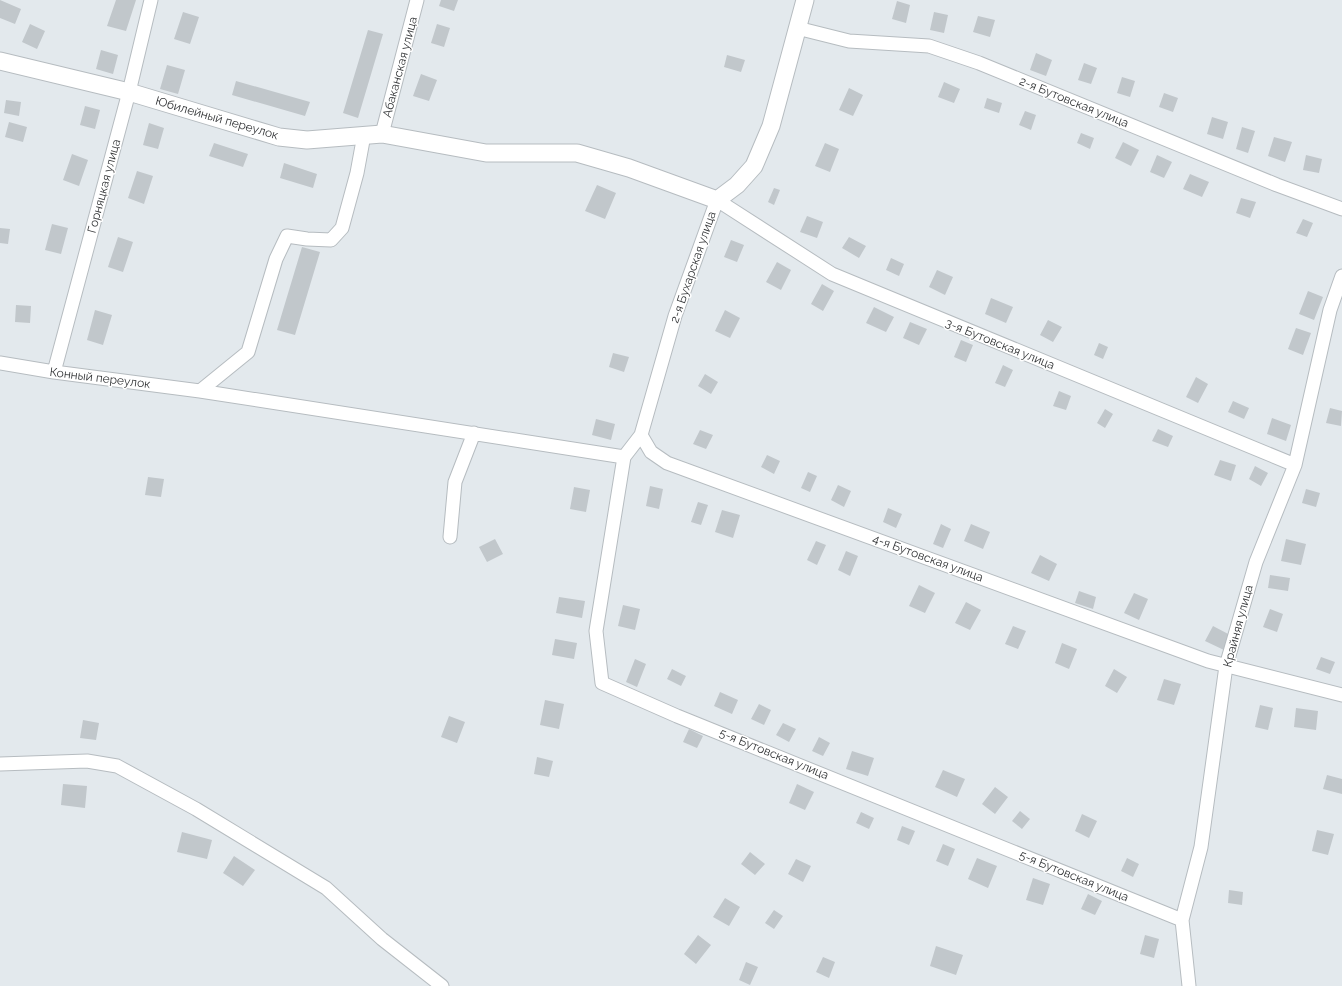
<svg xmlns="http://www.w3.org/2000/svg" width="1342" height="986" font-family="Raleway,sans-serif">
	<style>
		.building { fill: #c1c7cb }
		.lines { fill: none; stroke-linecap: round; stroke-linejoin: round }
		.minor-casing { stroke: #b6bcc0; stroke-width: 15 }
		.tertiary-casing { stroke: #b6bcc0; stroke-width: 19 }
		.minor { stroke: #fff; stroke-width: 13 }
		.tertiary { stroke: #fff; stroke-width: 17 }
		.labels { text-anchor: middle; stroke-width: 3; stroke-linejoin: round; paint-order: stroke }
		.street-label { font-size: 12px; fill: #323436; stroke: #fff }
	</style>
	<rect width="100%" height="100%" fill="#e3e9ed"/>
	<path class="building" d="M0 0 21 9 15 24 0 18Z
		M116 0H136L126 31 107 26Z
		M441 0H458L454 11 439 6Z
		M897 1 910 5 906 23 892 19Z
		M183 12 199 17 190 44 174 39Z
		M934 12 948 15 944 33 930 30Z
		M978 16 995 20 990 37 973 32Z
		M30 24 45 31 37 49 22 42Z
		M437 24 450 28 444 47 431 43Z
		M368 30 383 34 358 118 343 113Z
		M101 50 118 55 113 74 96 69Z
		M1036 53 1052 60 1046 76 1030 70Z
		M727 55 745 60 741 72 724 67Z
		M1084 63 1097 68 1091 84 1078 80Z
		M167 65 185 70 178 94 160 89Z
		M421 74 437 80 429 101 413 96Z
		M1122 77 1135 81 1130 97 1117 93Z
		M236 81 310 102 305 116 232 95Z
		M944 82 960 89 954 103 938 97Z
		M849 88 863 95 853 116 839 110Z
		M1164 93 1178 98 1173 112 1159 107Z
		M987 98 1002 103 999 113 984 108Z
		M6 100 21 102 19 116 4 113Z
		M85 106 100 110 95 129 80 125Z
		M1025 111 1036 115 1031 130 1019 125Z
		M1212 117 1228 122 1223 139 1207 134Z
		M9 122 27 127 23 142 5 137Z
		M149 123 164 128 158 149 143 145Z
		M1242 127 1255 131 1248 153 1236 149Z
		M1081 133 1094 138 1090 149 1077 143Z
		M1274 137 1292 142 1285 162 1268 156Z
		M1123 142 1139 150 1131 166 1115 158Z
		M214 143 248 154 243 167 209 156Z
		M825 143 839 149 830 172 815 166Z
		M72 154 88 160 79 186 63 180Z
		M1157 155 1172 162 1164 178 1150 172Z
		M1306 155 1322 159 1319 173 1303 170Z
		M284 163 317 174 313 188 280 178Z
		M137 171 153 176 144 204 128 198Z
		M1190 174 1209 182 1202 197 1183 189Z
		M597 185 616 193 605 219 585 211Z
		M774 188 780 190 774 205 768 202Z
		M1241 198 1256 202 1250 218 1236 213Z
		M807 216 823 222 817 238 800 232Z
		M1303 219 1313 223 1307 237 1296 233Z
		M52 224 68 228 61 254 45 250Z
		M0 228 10 229 8 244 0 243Z
		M118 237 133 242 123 272 108 267Z
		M849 237 866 246 859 258 842 248Z
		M731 240 744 245 737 262 724 257Z
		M302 247 320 252 295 335 277 330Z
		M891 258 904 264 899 276 886 270Z
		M777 262 791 270 781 290 766 282Z
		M937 270 953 277 945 295 929 287Z
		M822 284 834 291 823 311 811 304Z
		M1308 291 1323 297 1314 320 1299 314Z
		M991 298 1013 307 1006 323 985 314Z
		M16 305 31 306 30 323 15 322Z
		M874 307 894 317 886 332 866 323Z
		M95 310 112 315 103 345 87 340Z
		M725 310 740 318 730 338 715 331Z
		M1048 320 1062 327 1053 342 1040 335Z
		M910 322 927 329 919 345 903 338Z
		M1296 328 1311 333 1303 355 1288 349Z
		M961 340 973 345 966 362 954 357Z
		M1099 343 1108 347 1103 359 1094 355Z
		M613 353 629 357 624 372 609 367Z
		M1003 365 1013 370 1005 387 995 383Z
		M705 374 718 382 711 394 698 386Z
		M1196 377 1208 384 1198 403 1186 397Z
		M1059 391 1071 396 1066 410 1053 406Z
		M1233 401 1249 408 1244 419 1228 412Z
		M1330 408 1342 411 1341 426 1326 423Z
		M1105 409 1113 414 1105 428 1097 423Z
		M1272 418 1291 425 1286 441 1267 434Z
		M596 419 615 424 611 440 592 435Z
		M1158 429 1173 436 1168 447 1152 441Z
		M700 430 713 435 706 449 693 444Z
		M767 455 780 461 774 474 761 467Z
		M1220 460 1236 465 1231 481 1214 475Z
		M1255 466 1268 473 1261 486 1249 479Z
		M808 472 817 476 810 492 801 488Z
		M148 477 164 479 161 497 145 495Z
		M838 485 851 491 844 507 831 500Z
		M650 486 663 489 659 509 646 506Z
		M574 487 590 490 586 512 570 509Z
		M1306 489 1320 493 1316 507 1302 503Z
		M698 502 708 505 701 525 691 522Z
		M888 508 902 514 896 528 883 522Z
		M722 510 740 515 733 538 715 532Z
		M941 524 951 529 943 548 933 544Z
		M971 524 990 532 983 549 964 541Z
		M495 539 503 554 487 562 479 547Z
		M1286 539 1306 544 1301 565 1281 561Z
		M816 541 826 545 817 565 807 560Z
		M846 551 858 556 850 576 838 570Z
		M1040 555 1057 564 1049 581 1031 573Z
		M1270 575 1290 578 1288 591 1268 588Z
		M919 585 935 593 925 613 909 606Z
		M1079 591 1096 597 1093 609 1075 603Z
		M1134 593 1148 599 1139 620 1124 613Z
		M559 597 585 601 582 618 556 613Z
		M966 602 981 610 970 630 955 623Z
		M623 605 640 609 635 630 618 626Z
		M1270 609 1283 614 1277 632 1263 627Z
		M1013 626 1026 631 1018 649 1005 644Z
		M1213 626 1232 636 1224 650 1205 641Z
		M555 639 577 643 574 659 552 655Z
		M1062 643 1077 649 1069 669 1055 663Z
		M1321 657 1335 662 1330 674 1316 669Z
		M635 659 646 664 637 687 626 682Z
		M672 669 686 676 681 686 667 679Z
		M1114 669 1127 677 1117 693 1105 686Z
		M1164 679 1181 684 1174 705 1157 700Z
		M720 692 738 700 732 714 714 706Z
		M545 700 564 704 559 729 540 725Z
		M759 704 771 710 764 725 751 719Z
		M1260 705 1273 708 1268 730 1255 727Z
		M1296 708 1318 711 1316 730 1294 727Z
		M449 716 465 722 457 743 441 737Z
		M83 720 99 723 96 740 80 738Z
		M783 723 796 729 789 742 776 735Z
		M689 729 703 736 697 748 683 742Z
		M819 737 830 743 823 756 812 751Z
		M852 751 874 758 868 776 846 769Z
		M537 757 553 761 549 777 534 774Z
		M943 770 965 779 957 797 935 787Z
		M1327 775 1342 779V794L1323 789Z
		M63 784 87 786 85 808 61 805Z
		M797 784 814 792 805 810 789 803Z
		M995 787 1008 797 995 814 982 804Z
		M1020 811 1030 819 1022 829 1012 821Z
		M861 812 874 818 869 829 856 823Z
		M1082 814 1097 821 1089 838 1075 831Z
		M902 826 915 831 909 845 897 840Z
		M1317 830 1334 834 1328 855 1312 851Z
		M182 832 212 840 207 859 177 852Z
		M943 844 955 849 948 866 936 861Z
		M750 852 765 864 755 875 741 864Z
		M234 856 255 870 243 886 223 873Z
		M977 858 997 866 988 888 968 879Z
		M1127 858 1139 864 1133 877 1121 871Z
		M796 859 811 866 803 882 788 874Z
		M1033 878 1050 884 1043 905 1026 900Z
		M1229 890 1243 892 1242 905 1228 903Z
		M1088 894 1102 901 1095 915 1081 909Z
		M725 898 740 907 729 926 713 917Z
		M774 910 783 916 774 929 765 923Z
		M698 935 711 945 696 964 684 954Z
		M1145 935 1159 939 1154 958 1140 954Z
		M936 946 963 955 956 975 930 966Z
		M823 957 835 962 829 978 816 972Z
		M746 962 758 967 750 985 739 980Z"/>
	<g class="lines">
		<defs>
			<path id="minor" d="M797 28 849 41 929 46 979 63 1277 185 1342 209
				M382 134 417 0
				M0 363 54 372 200 391 624 457
				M54 372 129 92 151 0
				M200 391 248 352 276 259 287 236 307 239 331 240 342 228 357 173 364 135
				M641 435 651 452 667 463 1208 661 1342 695
				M450 537 455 482 474 433
				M0 764 87 761 117 766 196 809 326 888 382 939 442 986
				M1182 920 677 716 602 683 596 631 624 457 641 435 675 316 717 200 832 274 1295 465
				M1189 986 1182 920 1201 847 1226 666 1256 562 1295 465 1330 310 1342 276"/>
			<path id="tertiary" d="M0 61 129 92 279 137 307 140 382 134 486 153H577L629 168 717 200 737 185 754 166 771 126 805 0"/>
		</defs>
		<use href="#minor" class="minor-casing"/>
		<use href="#tertiary" class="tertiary-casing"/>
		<use href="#minor" class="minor"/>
		<use href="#tertiary" class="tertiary"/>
	</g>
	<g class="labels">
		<g class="street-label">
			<text transform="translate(400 67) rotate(-75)" y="4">Абаканская улица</text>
			<text transform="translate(1074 102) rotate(22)" y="4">2-я Бутовская улица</text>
			<text transform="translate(217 118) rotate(16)" y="4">Юбилейный переулок</text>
			<text transform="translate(104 186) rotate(-75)" y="4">Горняцкая улица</text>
			<text transform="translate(693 267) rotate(-71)" y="4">2-я Бухарская улица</text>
			<text transform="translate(1000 344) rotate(22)" y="4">3-я Бутовская улица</text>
			<text transform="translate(100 378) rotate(7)" y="4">Конный переулок</text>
			<text transform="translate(928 558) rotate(20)" y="4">4-я Бутовская улица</text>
			<text transform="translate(1238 626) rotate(-75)" y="4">Крайняя улица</text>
			<text transform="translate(774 754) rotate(22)" y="4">5-я Бутовская улица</text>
			<text transform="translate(1074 876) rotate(22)" y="4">5-я Бутовская улица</text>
		</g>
	</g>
</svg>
